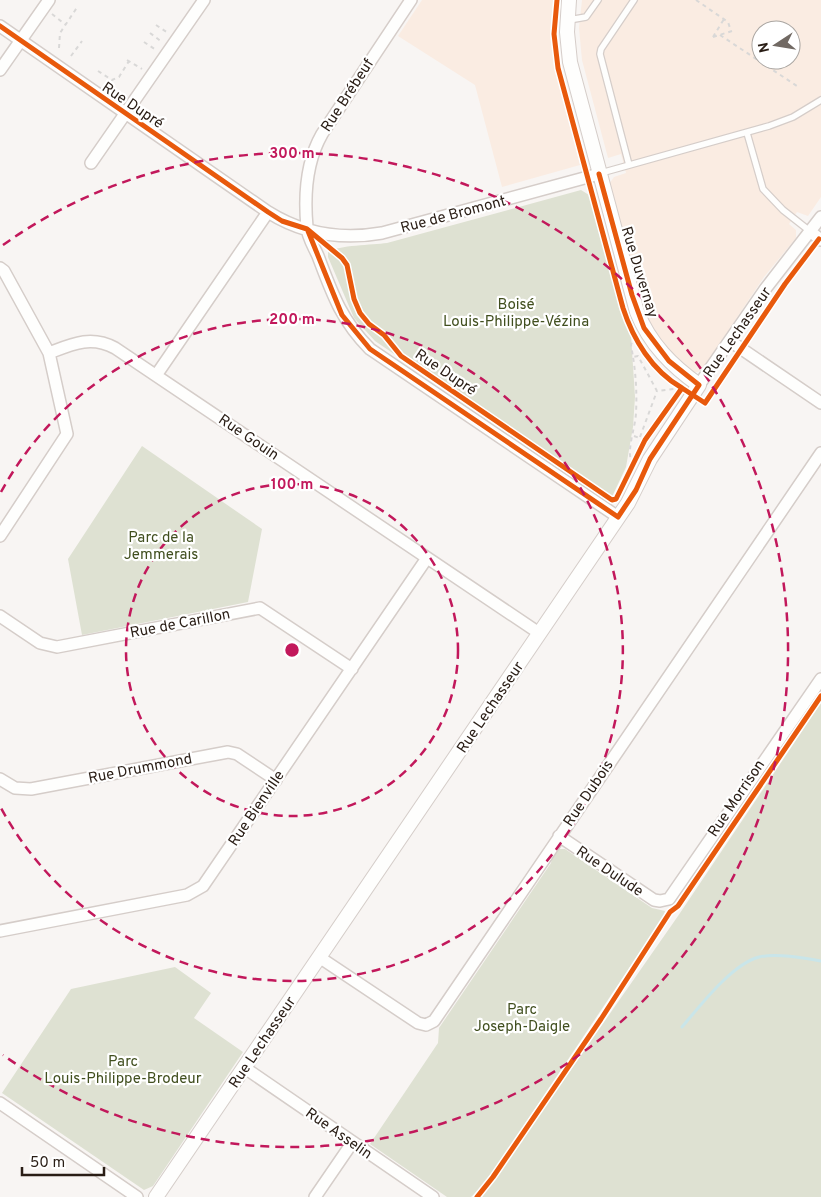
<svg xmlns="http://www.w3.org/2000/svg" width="821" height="1197" font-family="Overpass,sans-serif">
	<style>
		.built { fill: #faece2; fill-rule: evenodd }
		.green { fill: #dee1d2 }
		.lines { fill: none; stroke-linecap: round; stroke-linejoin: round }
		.stream { stroke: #c9e5e9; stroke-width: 3 }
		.service-casing { stroke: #d5cdc9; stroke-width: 8 }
		.minor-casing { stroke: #d5cdc9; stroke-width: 14 }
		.tertiary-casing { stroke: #d5cdc9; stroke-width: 16 }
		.path { stroke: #d9d8d7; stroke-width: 2; stroke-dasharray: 4 4; stroke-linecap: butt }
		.service { stroke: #fefefd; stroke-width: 5.5 }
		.minor { stroke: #fefefd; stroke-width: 11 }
		.tertiary { stroke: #fefefd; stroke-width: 14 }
		.cycleway-casing { stroke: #fff; stroke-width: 8 }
		.cycleway { stroke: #e8590c; stroke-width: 5 }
		.ring { fill: none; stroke: #c2185b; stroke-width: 2.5; stroke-dasharray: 9 6 }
		.labels { text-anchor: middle; stroke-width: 4.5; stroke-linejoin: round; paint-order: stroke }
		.street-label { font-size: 15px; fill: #291d15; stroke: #fff }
		.park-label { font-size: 15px; fill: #414f1f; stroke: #fff }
		.centre { fill: #c2185b; stroke: #fff; stroke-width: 2.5 }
		.ring-label { font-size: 15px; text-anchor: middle; font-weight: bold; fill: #c2185b; stroke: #fff; stroke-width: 4.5; stroke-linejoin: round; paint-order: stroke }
	</style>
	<rect width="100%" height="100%" fill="#f8f5f3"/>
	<path class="built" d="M422 0H554L552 25 553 55 580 165 502 187 475 85 398 36Z
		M582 0H821V197L808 216 797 212 789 224 796 230V238L764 277 704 367 698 372H691L675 359 653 331 643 309 609 184 614 177 626 173 621 154 608 158 582 60 579 28ZM761 30H791V60H761Z"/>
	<path class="green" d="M581 190 589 195 621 312 631 335 635 397 633 427 626 467 610 501 375 341 354 318 328 257V252C339 245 372 245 387 243Z
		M142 446 262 529 248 602 82 635 68 559Z
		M821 703V1197H482L678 916Z
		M557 849H565L652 908 665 911 664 916 484 1185 471 1197H447L370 1144 438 1043 439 1028 551 863 553 852Z
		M175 967 211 993 194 1018 243 1052 153 1186 144 1190 2 1093 71 989Z"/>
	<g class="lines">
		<path class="stream" d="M682 1027C700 1006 732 964 759 957 776 953 804 958 821 961"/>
		<defs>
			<path id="service" d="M569 20 586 17 598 0
				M747 133 763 189 783 210 811 232
				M629 165 600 54 601 49 634 0
				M601 173 769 126 793 117 821 100"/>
			<path id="minor" d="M411 0 322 134C306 162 304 195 307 227 307 236 314 247 318 256 332 293 341 320 370 349L618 517
				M0 26 268 212C303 234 342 240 382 233L599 174
				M0 70 49 0
				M91 163 204 0
				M811 232 821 240
				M0 268 4 271 49 353 67 434 0 536
				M730 341 821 403
				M49 353C72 344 91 335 115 348L539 633
				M157 374 268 212
				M699 385 766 288 821 217
				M0 616 40 643 57 647 260 608 352 669
				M0 779 15 788 31 789 228 752 237 754 276 780
				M559 836 654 900 660 901 669 899 821 679
				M0 931 187 895 203 886 427 558
				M319 957 418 1023 426 1025 434 1021 821 453
				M245 1068 433 1197
				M0 1103 137 1197
				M315 1197 352 1143"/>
			<path id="tertiary" d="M156 1197 628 503 650 459 699 385C672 366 650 344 637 312L570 62 567 32 569 0"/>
		</defs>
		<use href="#service" class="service-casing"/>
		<use href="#minor" class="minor-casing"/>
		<use href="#tertiary" class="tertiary-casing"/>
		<path class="path" d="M696 0 728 22 731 31
			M52 14 66 25
			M156 25 168 33
			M150 33 162 42
			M720 35 800 88
			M713 37 724 19
			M713 37 732 31
			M144 42 156 50
			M59 48 60 33 78 6
			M71 56 82 41
			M127 60 142 69
			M98 71 112 80 119 77 129 61
			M634 335 631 345 633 357 638 356 657 391 682 388
			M634 436 645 440
			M640 437 657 391
			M632 465C626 449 635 430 636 413 637 394 636 376 633 357"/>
		<use href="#service" class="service"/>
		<use href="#minor" class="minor"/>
		<use href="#tertiary" class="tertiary"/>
		<defs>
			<path id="cycleway" d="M557 0 554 34 558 68 623 308C633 339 652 371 682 388
				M0 26 268 212 282 221 307 229 342 258 347 265 354 299 360 313 369 324 384 335 401 356 612 500 616 499 645 440 682 388 705 403 785 284 819 239
				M308 231 342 315 370 349 618 517 636 490 650 459 699 385 669 361 644 328 632 295 599 174
				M477 1197 493 1177 601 1019 670 912 678 906 821 696"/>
		</defs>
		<use href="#cycleway" class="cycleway-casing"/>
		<use href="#cycleway" class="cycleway"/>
	</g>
	<g class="ring">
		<circle cx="292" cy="650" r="166"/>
		<path d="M1 492A331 331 0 1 1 1 808"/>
		<path d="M3 245A497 497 0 1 1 3 1055"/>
	</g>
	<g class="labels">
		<g class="street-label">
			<text transform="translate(347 95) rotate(-57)" y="5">Rue Brébeuf</text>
			<text transform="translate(133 105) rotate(34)" y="5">Rue Dupré</text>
			<text transform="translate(453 214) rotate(-15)" y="5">Rue de Bromont</text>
			<text transform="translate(640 272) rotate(73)" y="5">Rue Duvernay</text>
			<text transform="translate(737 332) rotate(-55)" y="5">Rue Lechasseur</text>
			<text transform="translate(446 372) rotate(34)" y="5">Rue Dupré</text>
			<text transform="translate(249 437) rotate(34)" y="5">Rue Gouin</text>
			<text transform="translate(180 623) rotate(-11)" y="5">Rue de Carillon</text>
			<text transform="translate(490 707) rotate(-56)" y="5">Rue Lechasseur</text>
			<text transform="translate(140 768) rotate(-11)" y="5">Rue Drummond</text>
			<text transform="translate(588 793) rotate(-56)" y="5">Rue Dubois</text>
			<text transform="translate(736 798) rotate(-56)" y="5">Rue Morrison</text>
			<text transform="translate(256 808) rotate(-56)" y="5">Rue Bienville</text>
			<text transform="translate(610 871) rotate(34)" y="5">Rue Dulude</text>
			<text transform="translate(262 1042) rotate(-56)" y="5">Rue Lechasseur</text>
			<text transform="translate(339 1133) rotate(35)" y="5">Rue Asselin</text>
		</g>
		<g class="park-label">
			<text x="516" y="309">Boisé<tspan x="516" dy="17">Louis-Philippe-Vézina</tspan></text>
			<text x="161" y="542">Parc de la<tspan x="161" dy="17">Jemmerais</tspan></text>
			<text x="522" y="1014">Parc<tspan x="522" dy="17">Joseph-Daigle</tspan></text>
			<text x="123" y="1066">Parc<tspan x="123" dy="17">Louis-Philippe-Brodeur</tspan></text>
		</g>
	</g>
	<circle cx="292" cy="650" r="8" class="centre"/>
	<g class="ring-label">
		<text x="292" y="158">300 m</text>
		<text x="292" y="324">200 m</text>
		<text x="292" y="489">100 m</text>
	</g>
	<g transform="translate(776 45) rotate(258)"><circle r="24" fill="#ffffff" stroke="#a9a5a1"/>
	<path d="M0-4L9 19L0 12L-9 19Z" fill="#716963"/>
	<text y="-8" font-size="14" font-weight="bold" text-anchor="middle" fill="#291d15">N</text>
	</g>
	<path d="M22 1167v8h82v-8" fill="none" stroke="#291d15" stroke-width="2.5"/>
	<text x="30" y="1167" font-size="15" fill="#291d15" stroke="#ffffff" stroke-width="4" paint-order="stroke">50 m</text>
</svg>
